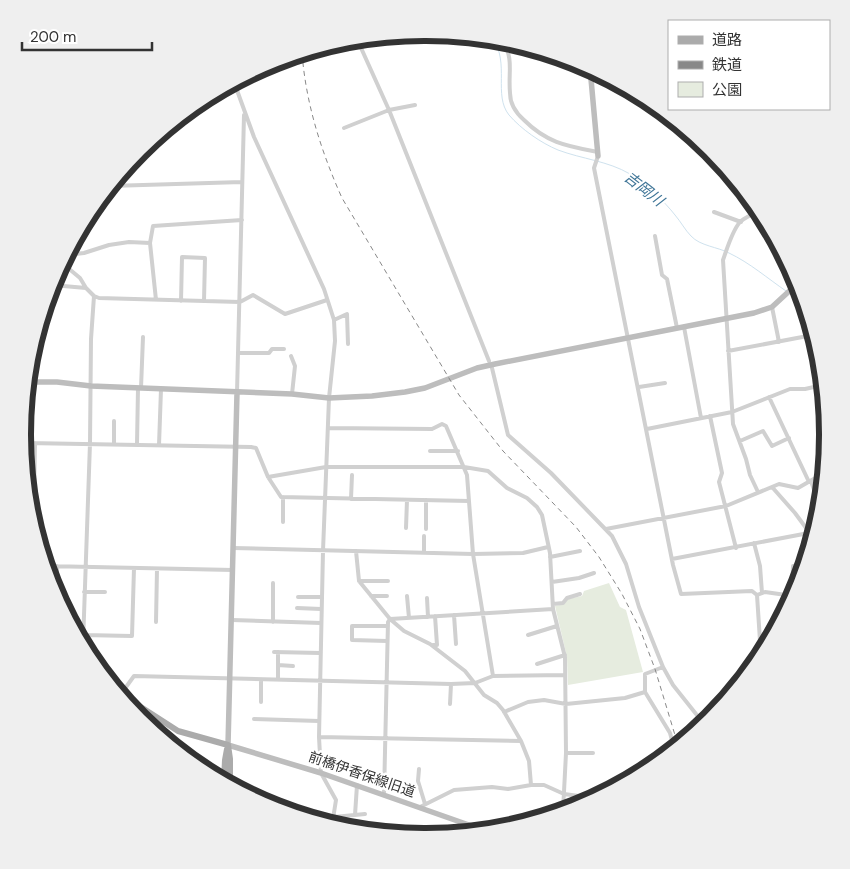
<svg xmlns="http://www.w3.org/2000/svg" width="850" height="869" font-family="'DM Sans','Noto Sans JP',sans-serif">
	<style>
		.green { fill: #e6ecdf }
		.lines { fill: none; stroke-linecap: round; stroke-linejoin: round }
		.stream { stroke: #cfe2ee; stroke-width: 1 }
		.street { stroke: #d0d0d0; stroke-width: 4 }
		.secondary { stroke: #bdbdbd; stroke-width: 5.5 }
		.primary { stroke: #ababab; stroke-width: 6 }
		.rail { stroke: #888; stroke-width: 1; stroke-dasharray: 5 4; stroke-linecap: butt }
		.labels { text-anchor: middle; stroke-width: 5; stroke-linejoin: round; paint-order: stroke }
		.street-label { font-size: 14px; fill: #333; stroke: #fff }
		.water-label { font-size: 15px; font-style: italic; fill: #3f7597; stroke: #fff }
		.rim { fill: none; stroke: #333; stroke-width: 6 }
	</style>
	<rect width="100%" height="100%" fill="#fff"/>
	<path class="green" d="M609 583 620 607 626 610 643 672 568 685 567 657 555 606 564 604 568 599 582 596 584 591Z"/>
	<g class="lines">
		<path class="stream" d="M493 39C510 63 493 95 509 115 521 129 541 143 558 150 582 159 608 161 630 174 645 183 665 202 675 215 681 222 685 230 691 236 700 246 718 247 729 253 750 263 767 278 786 291
			M790 293 806 310"/>
		<path class="street" d="M357 39 389 110 489 361
			M503 40C514 61 508 71 510 93 510 104 516 113 524 120 547 143 567 146 598 152
			M234 82 254 137 324 289 334 320 335 341 329 398 323 551 319 737 321 773 336 800 332 825
			M344 128 389 110 415 105
			M598 156 594 168 673 565 681 594 752 591 757 595 765 592 793 596
			M110 186 242 182
			M757 209 760 218 772 236 785 265 797 284
			M757 210C752 216 745 217 740 222 732 231 727 249 723 260L733 424 746 459 750 475 758 492
			M714 212 741 222
			M655 236 662 275 667 279 677 328
			M150 243 156 300
			M67 255 84 253 109 245 129 242 150 243 153 226 242 220
			M62 263 80 278 86 288
			M52 285 86 288 94 296 99 298 240 302 253 295 285 314 327 300
			M181 301 182 257 205 258 204 301
			M772 307 779 342
			M334 320 347 314 348 344
			M684 327 701 418
			M728 351 813 335
			M238 353H269L272 349H284
			M291 356 295 366 292 394
			M492 368 508 435 551 473 612 536 626 564 639 607 663 667 673 685 704 724
			M639 387 665 383
			M141 388 143 337
			M237 393 244 115
			M769 397 809 482
			M710 416 722 473 719 482 736 548
			M114 421V444
			M328 428 432 429 442 424 446 426 467 475 473 554 493 676
			M647 429 732 412 790 389H805L823 385
			M740 441 763 431 772 446 789 438
			M27 443 251 447 256 448 268 477 281 497 469 501
			M137 444 138 388
			M159 445 161 389
			M430 451H458
			M268 477 326 467H464L488 471 507 488 527 498 537 507 542 515 550 553 553 609 565 657 566 753 563 811
			M811 481 820 507
			M28 486 29 368
			M772 487 795 513 809 532 807 554
			M34 499 35 443
			M351 499 352 475
			M283 522V497
			M406 528 407 500
			M426 529V500
			M606 529 726 506 779 484 798 488 824 473
			M424 536V553
			M754 543 760 566 762 593
			M233 548 473 554 523 553 548 547
			M356 551 359 581 390 619 404 631 430 644 465 671 484 695 497 703 503 710 521 741 529 761 531 785
			M550 557 580 551
			M672 559 814 532
			M46 566 233 570
			M57 566V590
			M359 581H388
			M552 582 579 578 594 573
			M273 583V622
			M84 592H105
			M757 595 761 656
			M371 596H387
			M407 596 409 618
			M792 596 793 566 804 565
			M298 597H322
			M427 598 428 617
			M553 604 563 603 567 598 580 594
			M297 608 321 609
			M454 615 456 644
			M390 619 553 609
			M232 620 321 623
			M156 622 157 569
			M83 635 132 636 134 568
			M528 635 557 626
			M387 641 352 640V626H388
			M83 644 90 443 91 339 94 296
			M433 645H437L435 616
			M274 652 320 653
			M537 664 565 655
			M278 665 293 666
			M663 667 645 674V692L670 733 674 748
			M278 680V652
			M121 694 134 676 451 684 475 683 493 676 565 675
			M261 702V680
			M450 704 451 684
			M504 712 528 702 544 700 566 704 625 698 645 692
			M254 719 319 721
			M319 737 521 741
			M566 753H593
			M419 769 418 781 425 804
			M230 778 247 790 252 796
			M384 795 388 622 390 619
			M420 807 454 790 492 787 508 789 531 785H544L564 794 594 798
			M355 815 357 785
			M334 817 365 814"/>
		<path class="secondary" d="M590 68 598 156
			M29 382H57L91 386 292 394 329 398 372 396 405 392 425 388 477 368 495 364 754 313 772 307 798 283
			M237 393 228 745 321 773 486 831"/>
		<path class="primary" d="M119 693 178 731 228 745
			M228 745 230 759V784
			M224 781 225 760 227 749"/>
		<path class="rail" d="M302 53C306 104 321 151 342 198L459 395 503 451 576 527 599 557 622 594 640 629 655 669 678 745"/>
	</g>
	<g class="labels">
		<g class="street-label">
			<text transform="translate(362 774) rotate(19)" y="5">前橋伊香保線旧道</text>
		</g>
		<g class="water-label">
			<text transform="translate(644 189) rotate(38)" y="5">吉岡川</text>
		</g>
	</g>
	<path d="M0 0H850V869H0ZM424 41H426A393 393 0 0 1 819 434V435A393 393 0 0 1 426 828H424A393 393 0 0 1 31 435V434A393 393 0 0 1 424 41Z" fill="#efefef" fill-rule="evenodd"/>
	<path class="rim" d="M424 41H426A393 393 0 0 1 819 434V435A393 393 0 0 1 426 828H424A393 393 0 0 1 31 435V434A393 393 0 0 1 424 41Z"/>
	<rect x="668" y="20" width="162" height="90" fill="#ffffff" stroke="#adadad"/>
	<rect x="678" y="36" width="25" height="8" fill="#ababab" stroke="#adadad"/>
	<text x="712" y="45" font-size="15" fill="#333333">道路</text>
	<rect x="678" y="61" width="25" height="8" fill="#888888" stroke="#adadad"/>
	<text x="712" y="70" font-size="15" fill="#333333">鉄道</text>
	<rect x="678" y="82" width="25" height="15" fill="#e6ecdf" stroke="#adadad"/>
	<text x="712" y="95" font-size="15" fill="#333333">公園</text>
	<path d="M22 42v8h130v-8" fill="none" stroke="#333333" stroke-width="2.5"/>
	<text x="30" y="42" font-size="15" fill="#333333" stroke="#ffffff" stroke-width="4" paint-order="stroke">200 m</text>
</svg>
